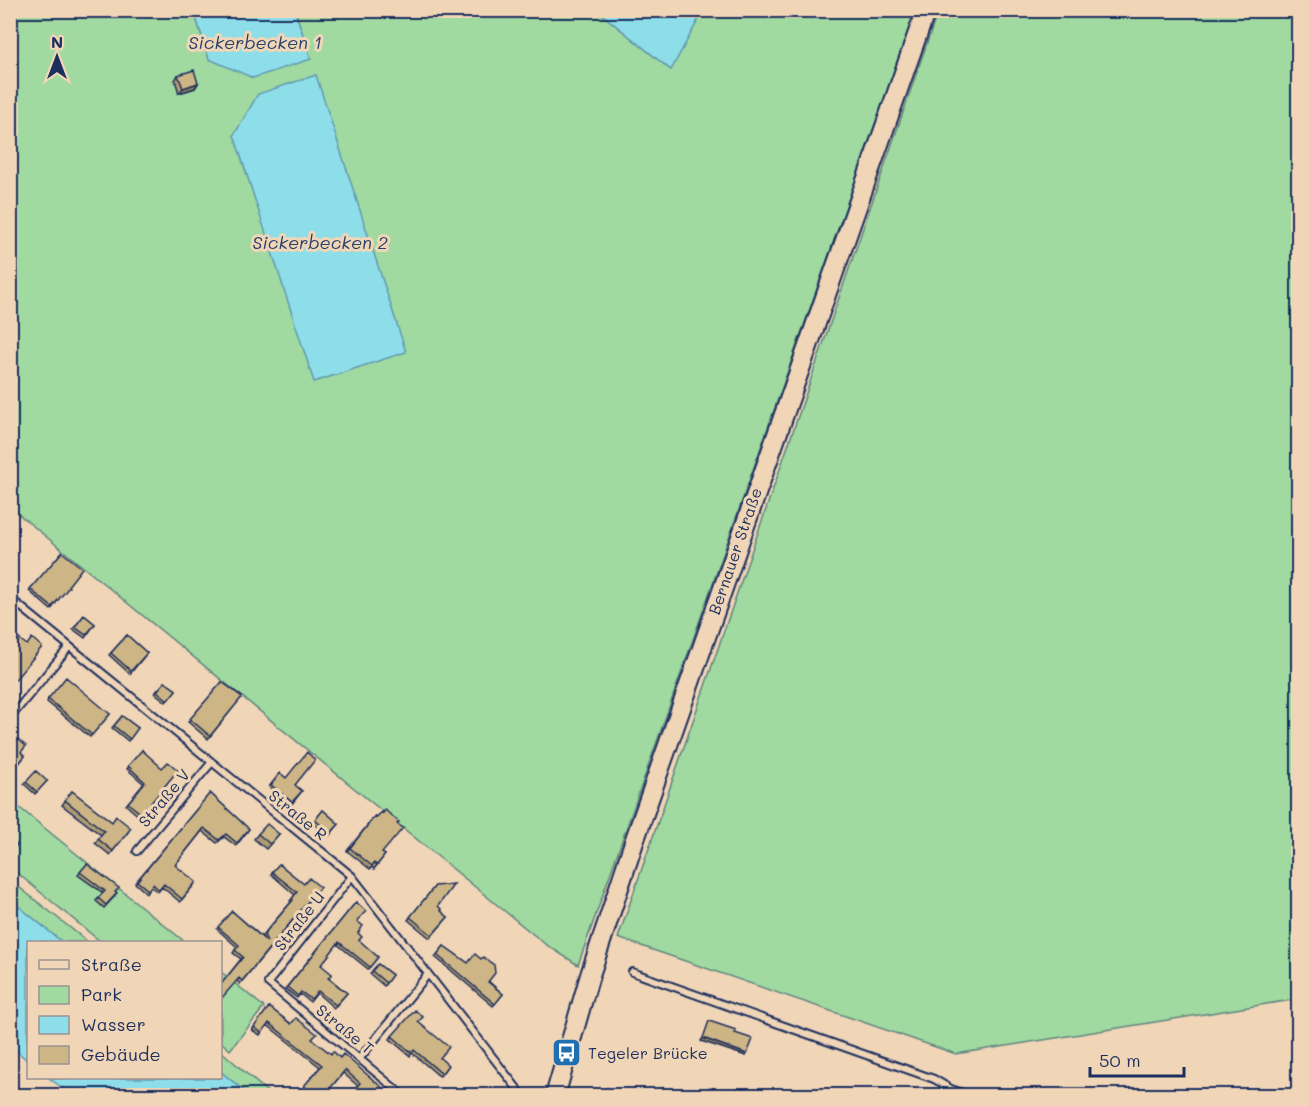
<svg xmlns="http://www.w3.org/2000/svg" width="1309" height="1106" font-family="Mali,sans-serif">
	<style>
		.green { fill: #a0daa0; stroke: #5e847f; stroke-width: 1.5 }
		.water { fill: #8edee9; stroke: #6098b1; stroke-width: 1.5 }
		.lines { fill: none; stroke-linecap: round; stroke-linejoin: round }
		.service-casing { stroke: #1b2f5e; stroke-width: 10 }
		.secondary-casing { stroke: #1b2f5e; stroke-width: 22 }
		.service { stroke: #f0d5b7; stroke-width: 6 }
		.secondary { stroke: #f0d5b7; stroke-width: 18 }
		.wall { fill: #b19c72; stroke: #1b2f5e; stroke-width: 1.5 }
		.shaded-wall { fill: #907f5d; stroke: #1b2f5e; stroke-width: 1.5 }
		.building { fill: #ceb585; stroke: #1b2f5e; stroke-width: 1.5 }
		.labels { text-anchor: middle; stroke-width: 6; stroke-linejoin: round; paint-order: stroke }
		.street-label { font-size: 16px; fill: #1b2f5e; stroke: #f0d5b7 }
		.poi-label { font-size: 16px; fill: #1b2f5e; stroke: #f0d5b7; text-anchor: start }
		.water-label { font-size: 18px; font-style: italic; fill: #26406c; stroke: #f0d5b7 }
	</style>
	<rect width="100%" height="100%" fill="#f0d5b7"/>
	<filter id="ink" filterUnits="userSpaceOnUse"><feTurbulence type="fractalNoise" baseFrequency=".0167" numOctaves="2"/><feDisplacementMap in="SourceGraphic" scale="12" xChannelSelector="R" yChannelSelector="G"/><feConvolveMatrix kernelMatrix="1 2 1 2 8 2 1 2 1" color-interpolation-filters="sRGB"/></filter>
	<g filter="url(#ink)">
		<path class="green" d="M10 11H194L209 59H311L295 11H598L670 69 703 11H915L578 965 545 944 11 508Z
			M938 11H1298V999L956 1054 618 938Z
			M10 800 185 942H101L11 868Z
			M10 880 88 942H62L11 900Z
			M220 971 264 1007 230 1050 221 1042Z
			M221 1051 271 1095H249L221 1072Z"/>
		<path class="water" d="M194 11H295L311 59 253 78 209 59Z
			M598 11H703L671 70Z
			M316 75 406 352 314 382 234 135 258 94Z
			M11 900 62 942H28V1061L11 1046Z
			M221 1072 249 1095H72L49 1078H220Z"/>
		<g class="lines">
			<defs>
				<path id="service" d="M10 598 352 876 523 1096
					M10 718 69 647
					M137 851 212 762
					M352 876 268 983 404 1096
					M632 972 934 1079 951 1089 972 1096
					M360 1058 428 974"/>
				<path id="secondary" d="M555 1096 590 975 634 842 926 10"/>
			</defs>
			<use href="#service" class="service-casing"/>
			<use href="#secondary" class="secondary-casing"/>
			<use href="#service" class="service"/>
			<use href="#secondary" class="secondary"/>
		</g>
		<path class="wall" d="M178 75 198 83 195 88 179 93 175 80Z
			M62 552 68 586 51 610 29 591Z
			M84 615 95 624 85 638 73 629Z
			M127 635 147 653 130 674 109 655Z
			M165 682 176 690 166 702 155 693Z
			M222 682 242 697 208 739 188 722Z
			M48 699 110 714 90 737 47 702Z
			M122 716 138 728 128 741 112 728Z
			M142 750 151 803 153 805 142 819 126 805 144 784 127 769Z
			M21 753 25 756 17 766 13 763Z
			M280 773 302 791 291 805 269 787Z
			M47 781 35 794 24 784 26 782Z
			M72 791 112 822 128 832 110 855 95 843 101 835 62 805Z
			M210 793 249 829 236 846 224 837 217 843 202 831 175 865 194 885 180 902 162 887 158 892 151 887 146 893 135 883Z
			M323 810 339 824 329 836 313 823Z
			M375 816 397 824 382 853 385 855 374 869 372 867 370 869 347 851Z
			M258 834H279L266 849 254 839Z
			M87 864 115 892V896L104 908 96 901 103 893 78 875Z
			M279 864 304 884 320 887 240 984 237 981 222 983 241 959 233 953 237 947 217 929 232 911 263 938 262 936 291 902 290 901 295 895 271 874Z
			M435 886 438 906 441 911 448 917 430 938 408 920Z
			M356 902 358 933 359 941 378 957 368 969 337 944 321 965 329 978 347 993 334 1008 317 993 310 1002 300 994 297 998 285 989Z
			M444 946 468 963 503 994 493 1006 435 957Z
			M378 964 392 975 384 986 370 974Z
			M269 1007 331 1054 340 1058 391 1095H355L352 1093 358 1086 343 1073 326 1093 323 1091 320 1095H310L302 1089 320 1067 267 1025 260 1035 252 1030Z
			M392 1036 440 1059 448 1065 440 1076 438 1075 412 1053 410 1056 390 1039Z"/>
		<path class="shaded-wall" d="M198 83 195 88 179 93 183 88Z
			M703 1038 747 1054 746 1056 701 1041Z"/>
		<path class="building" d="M194 70 198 83 183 88 178 75Z
			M62 552 82 568 68 586 69 587 52 607 30 589Z
			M10 558 15 562 10 568Z
			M84 615 95 624 86 635 75 627Z
			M10 632 27 645 32 638 42 647 10 686Z
			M127 635 147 653 131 671 111 653Z
			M66 677 110 714 92 735 48 699Z
			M165 682 176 690 168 700 157 691Z
			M222 682 242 697 210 736 190 719Z
			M122 716 138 728 130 739 114 726Z
			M15 737 26 746 21 752 25 756 18 764 14 761 10 765V742Z
			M142 750 162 768 168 762 178 770 151 803 153 805 144 816 128 803 145 782 128 766Z
			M307 752 315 760 295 785 302 791 292 802 271 785 280 773 286 778Z
			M36 771 47 781 37 792 26 782Z
			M72 791 112 822 116 816 131 828 113 851 98 839 104 831 65 800Z
			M210 793 249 829 237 843 226 834 219 840 204 828 175 865 196 882 182 899 164 884 159 890 153 884 148 890 137 881Z
			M323 810 339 824 331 833 315 820Z
			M385 810 399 822 397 824 403 828 382 853 385 855 377 865 374 863 372 866 350 848 375 816 377 817 381 812 383 813Z
			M267 824 279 834 270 844 258 834Z
			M10 839 17 845 10 852Z
			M87 864 119 888 115 892 117 893 106 905 98 898 105 891 80 872Z
			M279 864 304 884 309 878 320 887 242 981 239 978 220 1000V982L222 983 243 957 235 950 239 945 218 927 232 911 267 942 264 934 293 900 292 899 297 892 272 872Z
			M454 884 438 906 442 910 441 911 448 917 432 935 410 917 435 886Z
			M356 902 366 911 357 921 363 926 358 933 362 937 359 940 378 957 370 967 339 942 321 965 332 974 328 978 347 993 336 1005 318 991 311 999 301 992 298 996 287 987Z
			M444 946 468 963 475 954 481 959 483 957 494 965 495 973 488 982 503 994 495 1004 437 955Z
			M378 964 392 975 386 983 372 971Z
			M269 1007 291 1024 296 1018 300 1021 317 1034 312 1039 331 1054 333 1051 340 1058 343 1054 391 1095H360L354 1090 360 1083 345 1070 328 1091 325 1089 320 1095H315L304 1086 322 1065 269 1023 262 1033 254 1027Z
			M415 1010 423 1017 418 1022 449 1047 440 1058 448 1065 442 1073 440 1072 414 1050 412 1053 392 1036Z
			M709 1021 736 1030 735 1033 753 1039 747 1054 703 1038Z
			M607 1088 629 1094V1095H605Z
			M663 1088 677 1095H659Z
			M490 1091 494 1095H486Z
			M914 1091 923 1095H912Z"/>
	</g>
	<defs>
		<symbol id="bus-square" viewBox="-11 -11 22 22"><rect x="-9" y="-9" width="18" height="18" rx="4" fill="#1f6fb2" stroke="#f0d5b7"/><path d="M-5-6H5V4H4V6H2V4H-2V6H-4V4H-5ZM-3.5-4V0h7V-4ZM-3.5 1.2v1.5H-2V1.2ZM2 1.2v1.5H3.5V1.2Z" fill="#fff"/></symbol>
	</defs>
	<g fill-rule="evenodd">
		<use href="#bus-square" x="550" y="1036" width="33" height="33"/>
	</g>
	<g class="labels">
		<g class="street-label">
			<text transform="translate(735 551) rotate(-71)" y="6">Bernauer Straße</text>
			<text transform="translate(164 798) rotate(-50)" y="6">Straße V</text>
			<text transform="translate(298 815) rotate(39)" y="6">Straße R</text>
			<text transform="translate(299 921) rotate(-52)" y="6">Straße U</text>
			<text transform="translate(345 1029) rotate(39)" y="6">Straße T</text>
		</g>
		<g class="poi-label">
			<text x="588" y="1059">Tegeler Brücke</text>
		</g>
		<g class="water-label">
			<text x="255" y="49">Sickerbecken 1</text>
			<text x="320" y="249">Sickerbecken 2</text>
		</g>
	</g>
	<rect width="1309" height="1106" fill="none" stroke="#f0d5b7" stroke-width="36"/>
	<rect x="18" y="18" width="1273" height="1070" fill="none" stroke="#1b2f5e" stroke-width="2" filter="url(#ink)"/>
	<rect x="27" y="941" width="195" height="138" fill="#f0d5b7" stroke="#9b9393" stroke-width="1.5"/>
	<rect x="39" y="960" width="30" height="9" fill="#f0d5b7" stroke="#9b9393" stroke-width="1.5"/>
	<text x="81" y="971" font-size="18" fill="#1b2f5e">Straße</text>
	<rect x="39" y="986" width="30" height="18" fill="#a0daa0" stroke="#9b9393" stroke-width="1.5"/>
	<text x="81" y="1001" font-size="18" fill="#1b2f5e">Park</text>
	<rect x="39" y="1016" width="30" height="18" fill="#8edee9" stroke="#9b9393" stroke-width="1.5"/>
	<text x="81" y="1031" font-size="18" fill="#1b2f5e">Wasser</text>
	<rect x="39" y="1046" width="30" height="18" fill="#ceb585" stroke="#9b9393" stroke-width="1.5"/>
	<text x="81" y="1061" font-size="18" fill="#1b2f5e">Gebäude</text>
	<g transform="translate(57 57)" stroke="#f0d5b7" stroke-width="4.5" paint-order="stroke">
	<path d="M0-4.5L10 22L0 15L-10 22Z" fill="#1b2f5e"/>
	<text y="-9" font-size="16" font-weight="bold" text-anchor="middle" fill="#1b2f5e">N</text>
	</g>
	<path d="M1090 1067v9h94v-9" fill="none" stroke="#1b2f5e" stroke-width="3"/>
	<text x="1099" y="1067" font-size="18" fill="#1b2f5e" stroke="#f0d5b7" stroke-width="4.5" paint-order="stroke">50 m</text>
</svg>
